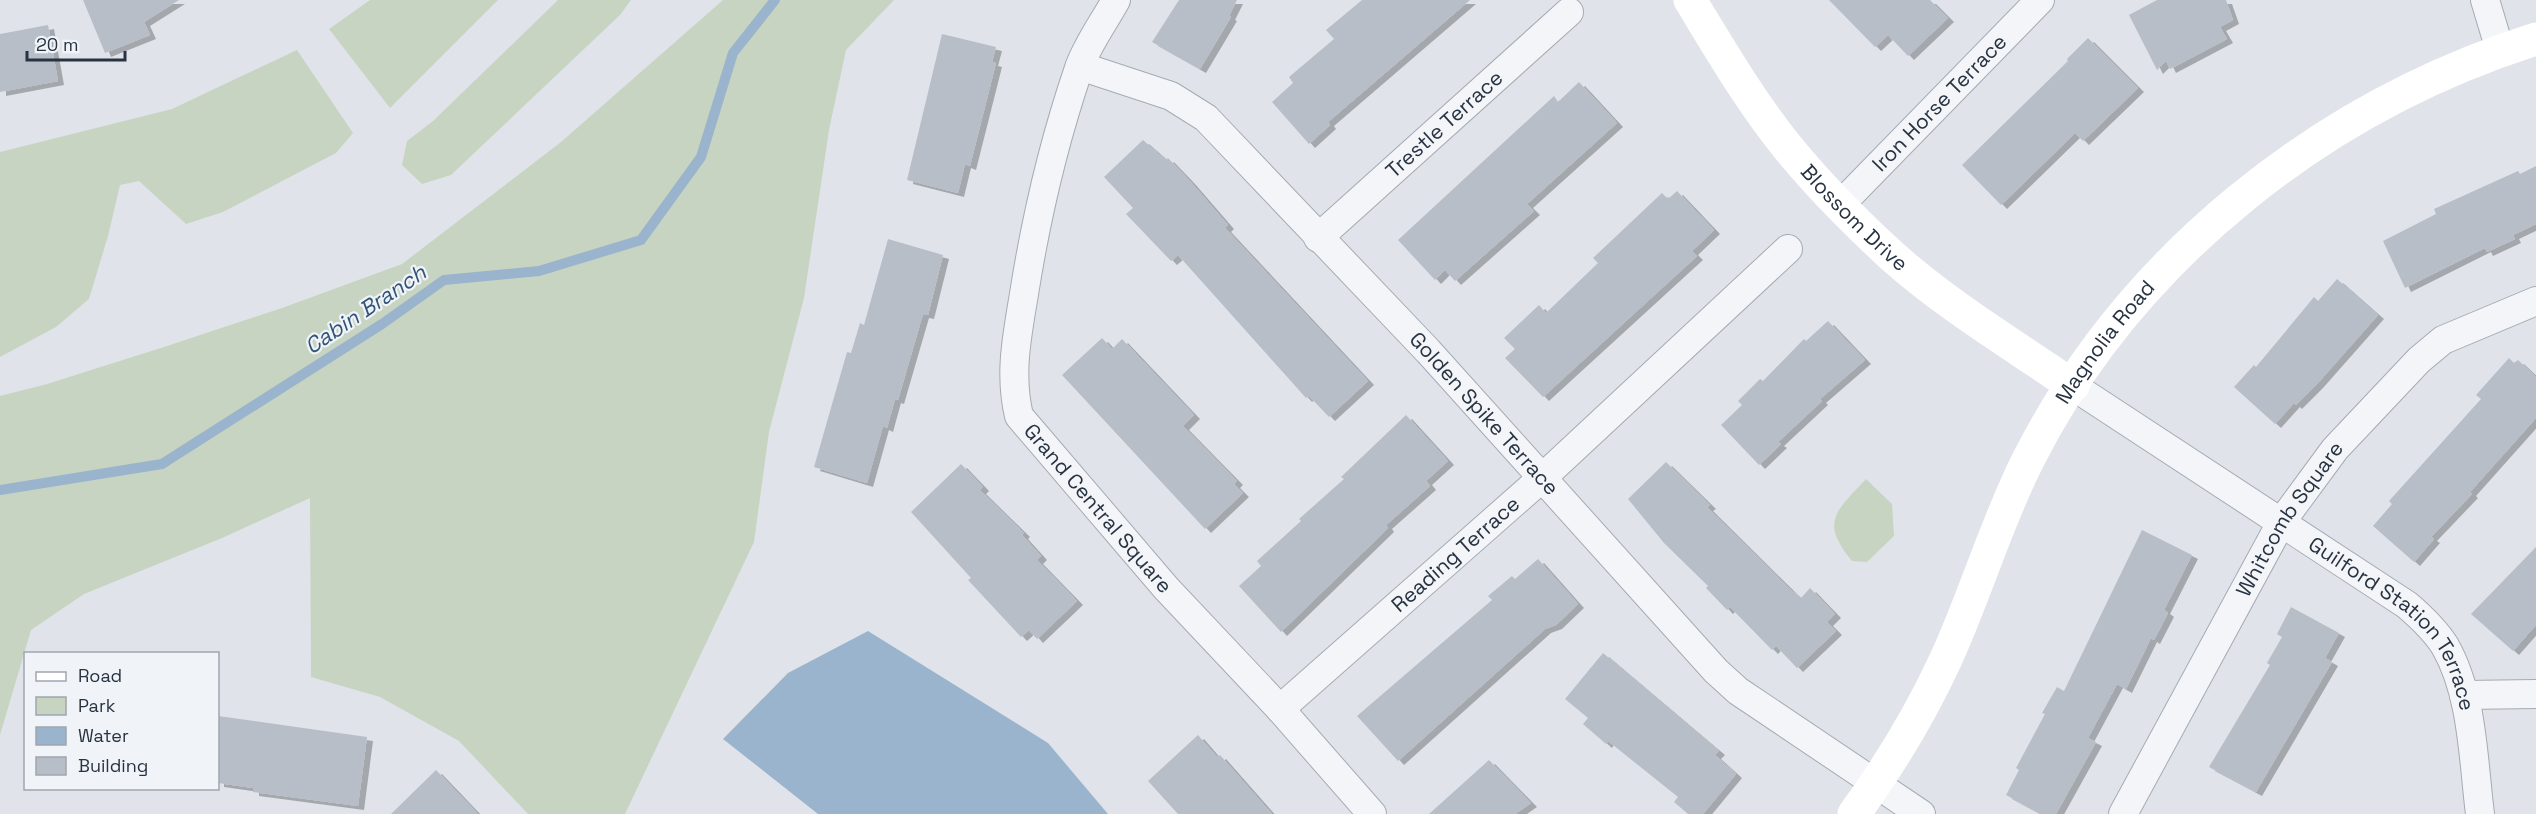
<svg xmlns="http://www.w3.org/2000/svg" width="2536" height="814" font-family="'Space Grotesk',sans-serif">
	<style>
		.green { fill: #c7d4c1 }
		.water { fill: #99b4cc }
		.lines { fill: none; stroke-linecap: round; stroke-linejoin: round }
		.stream { stroke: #99b4cc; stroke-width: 10 }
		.building { fill: #b7bec7; filter: url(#shadow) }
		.street-casing { stroke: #a5abb4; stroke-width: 30 }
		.street { stroke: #f3f5f8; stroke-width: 28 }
		.secondary { stroke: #fff; stroke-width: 33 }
		.labels { text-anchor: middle; stroke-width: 4.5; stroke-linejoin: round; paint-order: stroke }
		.street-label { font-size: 21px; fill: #283342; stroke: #f0f3f7 }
		.water-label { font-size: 22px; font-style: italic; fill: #305478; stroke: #f0f3f7 }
	</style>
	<defs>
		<filter id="shadow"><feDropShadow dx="6" dy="4" stdDeviation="0" flood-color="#0004"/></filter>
	</defs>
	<rect width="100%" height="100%" fill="#e0e4ea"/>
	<path class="green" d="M370 0H498L390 108 329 29Z
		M558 0H631L620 15 451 175 422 184 402 165 407 141 433 121Z
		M723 0H894L846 50 829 130 804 298 769 432 754 542 625 814H528L459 741 380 697 311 677 310 498 222 538 84 594 31 630 0 735V396L47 384 164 347 282 308 402 264 561 142Z
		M297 50 353 133 336 153 223 212 186 224 139 181 120 185 108 236 89 299 56 327 0 357V152L172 109Z
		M1866 479 1892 504 1894 536 1867 562 1852 561C1820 522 1835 512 1866 479Z"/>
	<path class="water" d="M868 631 1048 743 1108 814H818L723 739 788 673Z"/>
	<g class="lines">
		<path class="stream" d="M0 490 162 464 382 324 444 280 539 271 641 240 701 157 733 53 775 0"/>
	</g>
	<path class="building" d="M83 0H179L144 22 150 35 105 53Z
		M1179 0H1237L1229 16 1231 17 1200 69 1152 42Z
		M1362 0H1470L1328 122 1330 125 1309 144 1272 102 1293 83 1289 77 1334 39 1326 30Z
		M1829 0H1930L1948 18 1908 56 1888 35 1875 47Z
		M2157 0H2226L2233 20 2220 27 2227 39 2170 69 2166 61 2157 70 2129 15Z
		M48 25 58 81 0 92V34Z
		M942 34 996 47 992 62 996 63 970 166 965 164 958 193 907 180Z
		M2088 38 2138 88 2083 141 2075 133 2001 205 1962 165 2068 61 2067 59Z
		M1579 82 1617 123 1527 204 1534 211 1455 281 1445 270 1435 280 1398 240 1554 96 1558 102Z
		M1143 140 1166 160 1168 158 1189 180 1228 225 1225 228 1368 381 1329 417 1309 396 1306 398 1178 255 1171 261 1126 214 1133 208 1104 177Z
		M2536 166V224L2513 235 2515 239 2487 252 2485 248 2405 288 2383 241 2436 214 2434 209 2518 171 2520 174Z
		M1677 191 1714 230 1692 251 1697 256 1543 397 1505 358 1515 349 1504 338 1539 305 1546 313 1598 263 1593 258 1662 193 1668 199Z
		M888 239 943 255 928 315 923 314 898 400 895 399 887 428 883 426 867 483 814 467 847 352 851 353 860 323 864 325Z
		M2337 279 2378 315 2317 384 2296 405 2294 403 2275 424 2234 387 2254 365 2256 367 2314 297 2318 301Z
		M1828 321 1865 360 1820 399 1822 401 1778 442 1781 444 1759 465 1721 425 1742 405 1738 401 1760 379 1763 381 1804 339 1806 341Z
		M1102 338 1112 349 1122 339 1194 415 1183 426 1237 481 1234 484 1243 493 1205 529 1062 375Z
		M2509 358 2514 363 2518 360 2536 377V418L2470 492 2472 494 2431 537 2434 539 2414 562 2373 526 2392 504 2389 501 2481 399 2476 395Z
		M1406 415 1448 461 1426 481 1430 486 1386 525 1388 528 1281 632 1239 586 1261 566 1257 561 1301 521 1299 519 1344 479 1341 477Z
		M1666 462 1710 505 1707 507 1792 591 1801 598 1810 588 1835 614 1827 622 1836 631 1797 668 1776 646 1772 650 1730 607 1727 610 1706 588 1708 586 1664 543 1628 499Z
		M961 464 983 487 980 490 1024 533 1022 535 1041 556 1037 560 1077 601 1037 639 1029 630 1021 637 968 580 971 578 911 512Z
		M2142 530 2192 555 2164 610 2168 613 2154 640 2151 638 2126 689 2117 684 2088 738 2096 742 2056 814H2041L2006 795 2019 770 2016 768 2045 714 2042 713 2057 687 2064 691Z
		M2536 547V625L2513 651 2471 614Z
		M1538 559 1578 604 1556 625 1545 629 1398 761 1357 716 1492 600 1488 596 1512 576 1515 579Z
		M2291 607 2339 633 2325 658 2332 662 2256 792 2209 767 2270 665 2267 663 2282 637 2277 634Z
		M1603 653 1719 751 1715 755 1736 774 1703 814H1688L1674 802 1678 797 1608 741 1606 744 1583 724 1588 718 1565 699Z
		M218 716 367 737 358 806 253 792V788L218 783Z
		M1198 735 1217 757 1220 755 1272 814H1178L1148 781Z
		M1489 760 1531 803 1515 814H1429Z
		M436 770 478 814H391Z"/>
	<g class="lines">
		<defs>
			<g id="street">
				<path id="s1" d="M1116 0C1104 22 1087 45 1079 68 1054 141 1036 218 1024 294 1017 336 1009 374 1019 416L1166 588 1280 709 1372 814"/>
				<path d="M2485 0 2500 50"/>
				<path id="s2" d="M1080 66 1171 96 1206 118 1428 351 1716 671 1738 691 1921 814"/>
				<path id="s3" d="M1839 206 2040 0"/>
				<path id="s4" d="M1318 238 1569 12"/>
				<path id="s5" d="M2073 386 2407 605C2421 617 2435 630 2445 646 2473 695 2473 759 2480 814"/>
				<path d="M2464 695 2536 694"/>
				<path id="s6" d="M1280 709 1542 478 1788 249"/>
				<path id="s7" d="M2123 814 2282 521 2335 449 2419 360 2443 340 2536 301"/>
			</g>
		</defs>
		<use href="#street" class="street-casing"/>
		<use href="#street" class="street"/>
		<g class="secondary">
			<path id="s8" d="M1690 0C1720 49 1749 99 1785 144 1817 184 1854 221 1892 256 1947 305 2012 344 2073 386"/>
			<path id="s9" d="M1854 814C1889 766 1920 715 1945 661 1975 596 1995 526 2027 462 2129 259 2321 107 2536 39"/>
		</g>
	</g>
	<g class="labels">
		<g class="street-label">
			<text dy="7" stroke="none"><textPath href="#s3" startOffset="144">Iron Horse Terrace</textPath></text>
			<text dy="7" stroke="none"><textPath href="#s4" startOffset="170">Trestle Terrace</textPath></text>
			<text dy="7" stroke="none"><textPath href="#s8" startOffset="274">Blossom Drive</textPath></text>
			<text dy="7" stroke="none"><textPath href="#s9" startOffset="537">Magnolia Road</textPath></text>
			<text dy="7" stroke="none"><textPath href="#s2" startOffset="543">Golden Spike Terrace</textPath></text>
			<text dy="7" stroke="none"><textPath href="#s1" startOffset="555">Grand Central Square</textPath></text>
			<text dy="7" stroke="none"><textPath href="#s7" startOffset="339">Whitcomb Square</textPath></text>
			<text dy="7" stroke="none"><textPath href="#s6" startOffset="234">Reading Terrace</textPath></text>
			<text dy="7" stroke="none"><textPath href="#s5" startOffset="404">Guilford Station Terrace</textPath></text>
		</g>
		<g class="water-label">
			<text transform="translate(365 309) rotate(-34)" y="8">Cabin Branch</text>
		</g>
	</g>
	<rect x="24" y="652" width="195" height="138" fill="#f0f3f7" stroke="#a0a6af" stroke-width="1.5"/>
	<rect x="36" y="672" width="30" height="9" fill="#ffffff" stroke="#a0a6af" stroke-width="1.5"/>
	<text x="78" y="682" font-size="18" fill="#283342">Road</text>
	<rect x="36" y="697" width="30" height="18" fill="#c7d4c1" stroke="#a0a6af" stroke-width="1.5"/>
	<text x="78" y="712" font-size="18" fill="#283342">Park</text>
	<rect x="36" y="727" width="30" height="18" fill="#99b4cc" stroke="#a0a6af" stroke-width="1.5"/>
	<text x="78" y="742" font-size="18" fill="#283342">Water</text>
	<rect x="36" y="757" width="30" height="18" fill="#b7bec7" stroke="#a0a6af" stroke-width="1.5"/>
	<text x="78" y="772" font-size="18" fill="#283342">Building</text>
	<path d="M27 51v9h98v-9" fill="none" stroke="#283342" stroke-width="3"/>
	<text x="36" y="51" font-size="18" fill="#283342" stroke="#f0f3f7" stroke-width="4.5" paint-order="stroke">20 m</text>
</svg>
